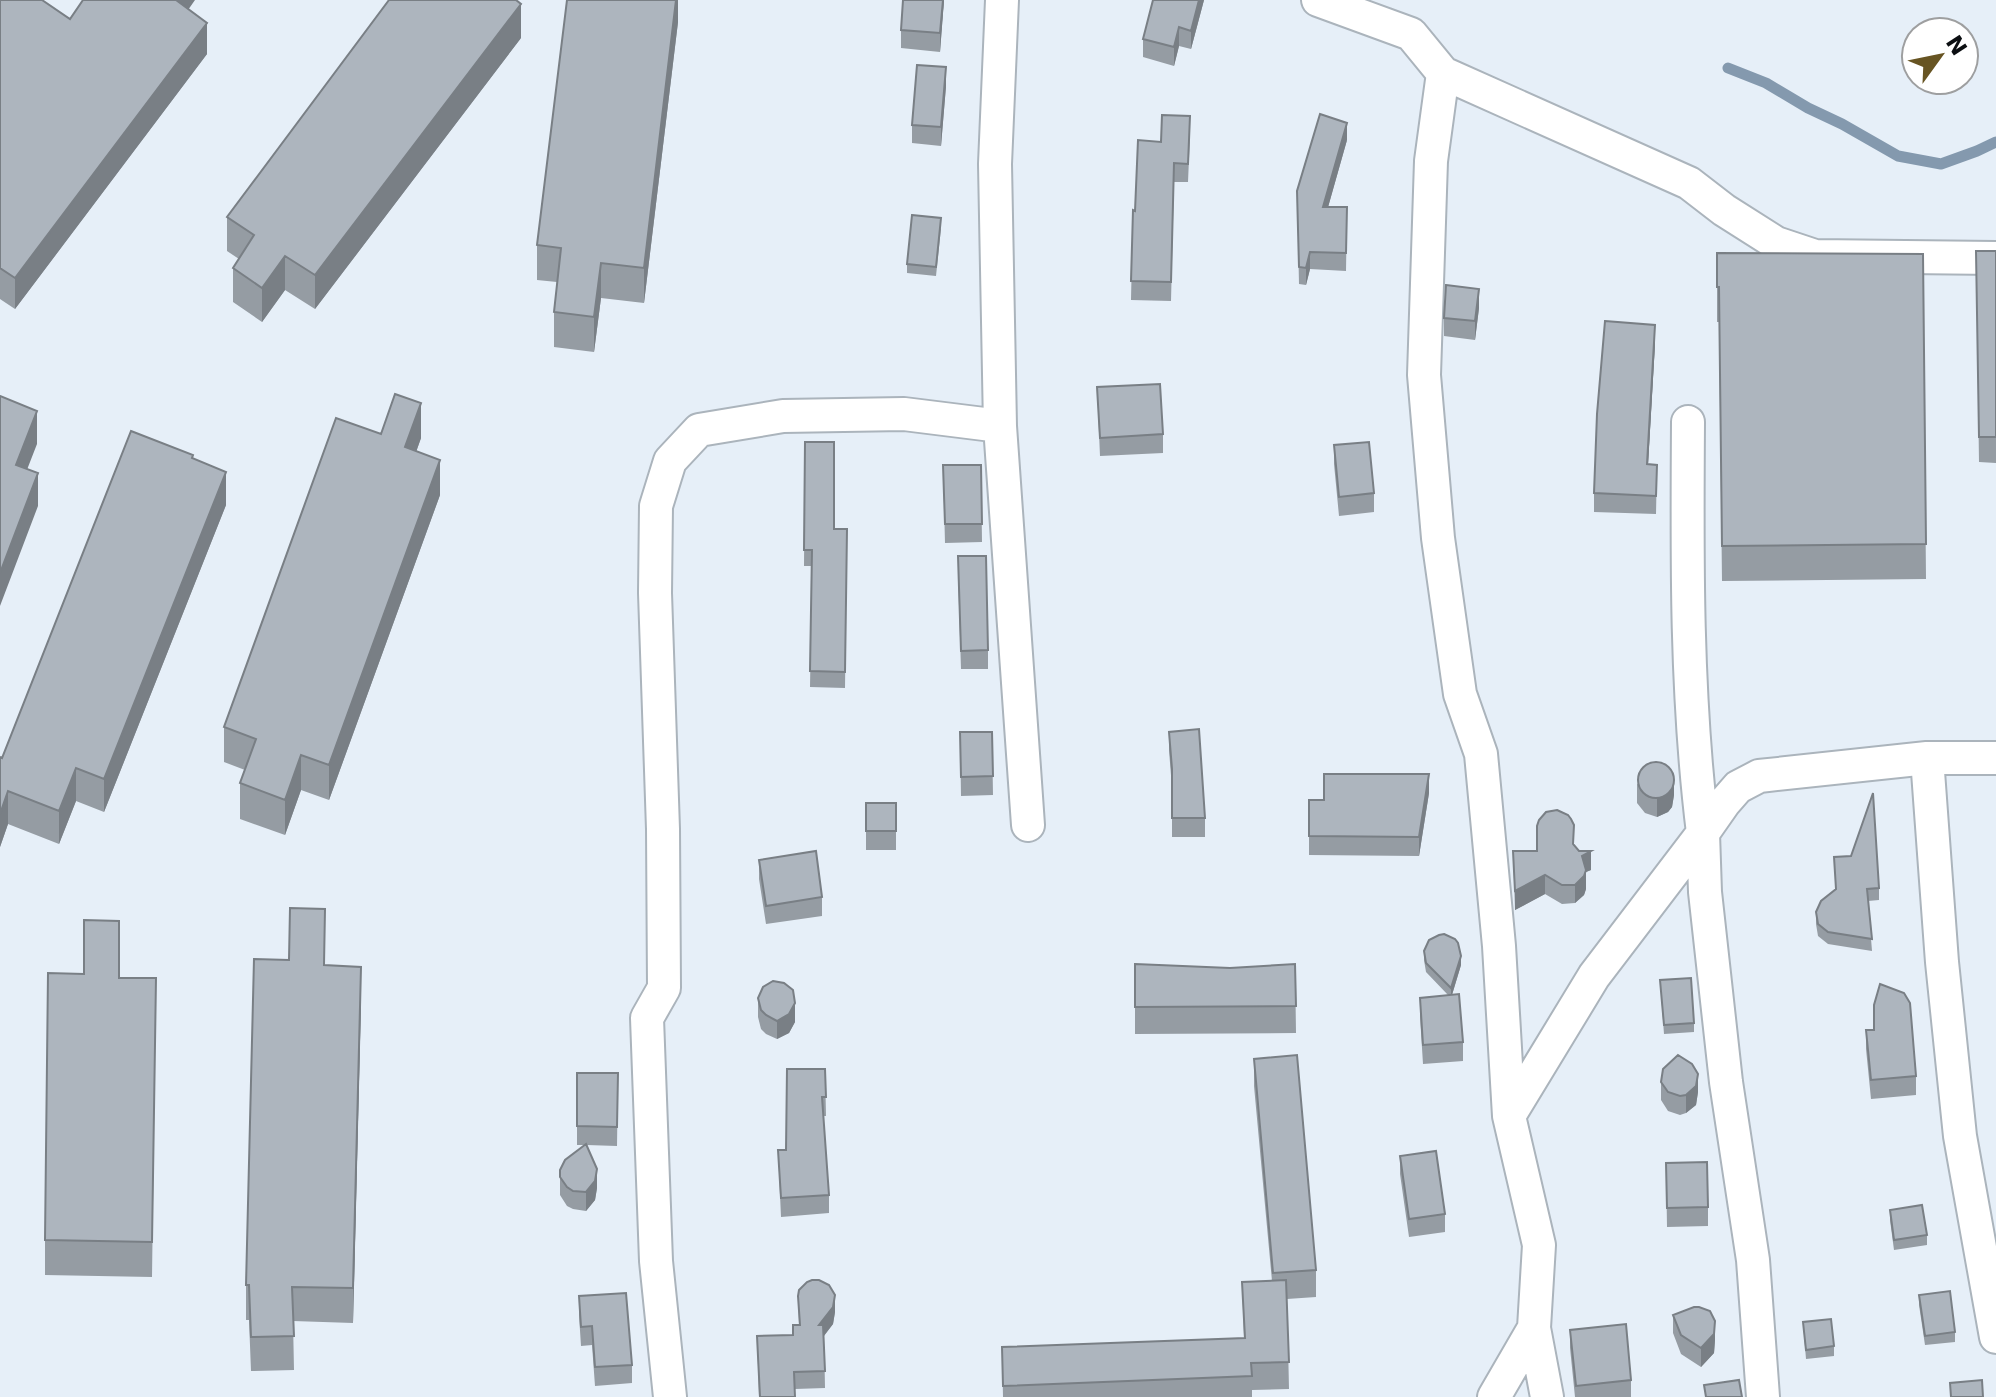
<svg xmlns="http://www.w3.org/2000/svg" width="1996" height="1397" font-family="'DejaVu Sans',sans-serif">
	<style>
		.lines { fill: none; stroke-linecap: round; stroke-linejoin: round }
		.stream { stroke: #8499ae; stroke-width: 11 }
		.street-casing { stroke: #abb4bc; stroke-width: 36 }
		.street { stroke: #fff; stroke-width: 32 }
		.wall { fill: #959ca3 }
		.shaded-wall { fill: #797f85 }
		.building { fill: #adb5be; stroke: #797f85; stroke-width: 2 }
	</style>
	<rect width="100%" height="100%" fill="#e6eff8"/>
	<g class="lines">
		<path class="stream" d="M1728 68 1766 83 1808 108 1842 124 1898 156 1941 164 1977 151 1996 142"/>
		<defs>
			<path id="street" d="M1002 0 995 164 1000 426 1028 825
				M1318 0 1411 34 1443 73 1689 183 1724 210 1776 243 1815 256 1996 258
				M1443 73 1431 161 1424 375 1438 538 1460 694 1481 754 1499 946 1509 1116 1539 1245 1534 1328 1494 1397
				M1927 758 1942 962 1960 1136 1996 1337
				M1509 1116 1594 976 1703 833C1686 696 1687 559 1688 422
				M1534 1328 1547 1397
				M670 1397 656 1261 647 1018 664 988 663 829 655 593 656 506 670 461 699 430 783 416 904 414 1000 426
				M1763 1397 1753 1260 1726 1082 1705 892 1703 833 1724 803 1738 787 1759 776 1927 758H1996"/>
		</defs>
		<use href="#street" class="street-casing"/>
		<use href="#street" class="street"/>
	</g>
	<path class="wall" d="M0 0 70 19 189 9 207 54 15 309 0 299Z
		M678 0V22L644 303 601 298 594 352 554 347V312L557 282 537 280V245Z
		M944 0 940 52 901 48V30Z
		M1153 0H1204L1191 49 1179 46 1174 66 1143 57V39Z
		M521 38 315 309 285 290 262 322 233 302V268L239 259 227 251V217Z
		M946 86 941 146 912 143V125Z
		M1190 135 1188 182H1174L1171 301 1131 300 1133 210 1135 211 1161 142Z
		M1347 140 1328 207H1347L1346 271 1310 269 1306 285 1299 284 1297 191Z
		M941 228 936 276 907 273V264Z
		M1976 251H1996V463L1979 462Z
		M1717 253 1923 254 1926 579 1722 581 1719 322H1717Z
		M1479 308 1475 340 1444 336V318Z
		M1655 344 1648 464 1657 465 1656 514 1594 512V493Z
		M1097 387 1163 434V453L1100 456Z
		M381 434 421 438 416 452 440 495 329 800 301 790 285 835 240 819V783L245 770 224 762V727Z
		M805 442 834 529H847L845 688 810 687 812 566H804Z
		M1334 445 1374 493V512L1339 516 1334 464Z
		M193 459 226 505 104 812 76 801 59 844 8 824 0 847V757L2 758Z
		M943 465H981L982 542 945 543Z
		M958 575 988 650V669H961Z
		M960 732H992L993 795 961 796Z
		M1169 732 1205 818V837H1172V788L1169 750Z
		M1637 784 1674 795 1672 807 1668 812 1657 817 1645 813 1637 803Z
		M1429 793 1419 856 1309 855V800Z
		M866 803H896V850H866Z
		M1574 845 1591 870 1586 872V889L1584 895 1575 903 1562 904 1545 894 1515 910 1513 851H1537Z
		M1834 857 1879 888V900L1868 901 1872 951 1828 944 1818 936 1816 924V912L1836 889Z
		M759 860 822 897V916L766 924 759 879Z
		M1424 951 1461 965 1452 995 1463 1042V1061L1423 1064 1420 1016V998L1448 995 1426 972 1424 960Z
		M1135 964 1230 968 1295 964 1296 1033 1135 1034Z
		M325 965 361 1001 353 1323 293 1321 294 1370 251 1371 249 1320H246V1285Z
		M119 978H156L152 1277 45 1275V1240Z
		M1660 980 1694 1023V1032L1664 1034Z
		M758 998 795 1022 789 1033 777 1039 766 1034 761 1029 758 1017Z
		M1866 1030H1874L1916 1076V1095L1871 1099 1866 1049Z
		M1254 1059 1316 1270V1297L1287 1299 1289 1389 1252 1390V1397H1003L1002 1347 1244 1338 1242 1282 1272 1281 1254 1086Z
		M825 1069 826 1116H823L829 1195V1213L781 1217 778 1150H786Z
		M577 1073H618L617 1146 587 1145 597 1188 595 1200 586 1211 573 1209 567 1206 560 1195V1170L585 1145H577Z
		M1661 1082 1698 1092 1696 1105 1686 1113 1680 1115 1668 1111 1661 1100Z
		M1400 1156 1445 1214V1232L1409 1237 1400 1174Z
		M1666 1163 1708 1207V1226L1667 1227Z
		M1890 1210 1927 1235V1245L1894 1250 1890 1220Z
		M1919 1295 1955 1332V1342L1925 1345 1919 1305Z
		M579 1296 632 1365V1383L595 1386 592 1345 581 1346 579 1315Z
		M798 1296 835 1312 833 1324 824 1336 825 1388 795 1389V1397H759L757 1336 793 1335 799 1325Z
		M1673 1315 1715 1340 1714 1353 1701 1367 1681 1354 1673 1333Z
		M1803 1322 1834 1346V1356L1806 1359Z
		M1570 1330 1631 1380V1397H1575L1570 1348Z"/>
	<path class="shaded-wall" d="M174 0H195L174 30Z
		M676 0H678V22L644 303V268Z
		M943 0H944L940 52V33Z
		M1199 0H1204L1191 49V31Z
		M521 4V38L315 309V275Z
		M207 23V54L15 309V278Z
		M1179 27V46L1174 66V47Z
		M946 67V86L941 146V127Z
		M1347 123V140L1323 225V207Z
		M1310 252V269L1306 285V268Z
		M285 256V290L262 322V288Z
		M601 263V298L594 352V317Z
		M1479 289V308L1475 340V321Z
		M1655 325V344L1647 483V464Z
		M421 403V438L405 483V447Z
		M37 411V444L16 498V465Z
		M440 460V495L329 800V765Z
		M226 472V505L104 812V779Z
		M38 473V506L0 606V573Z
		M301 755V790L285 835V800Z
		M76 768V801L59 844V811Z
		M1429 774V793L1419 856V837Z
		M1674 776V795L1672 807 1668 812 1657 817V798Z
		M8 791V824L0 847V814Z
		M1591 851V870L1586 872V889L1584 895 1575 903V885L1582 856Z
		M1545 875V894L1515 910V891Z
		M1461 956V965L1451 998V988Z
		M361 967V1001L353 1323V1288Z
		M795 1003V1022L789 1033 777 1039V1021Z
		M1698 1074V1092L1696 1105 1686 1113V1095Z
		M597 1169V1188L595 1200 586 1211V1192Z
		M835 1295V1312L833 1324 819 1342V1325Z
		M1715 1321V1340L1714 1353 1701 1367V1348Z"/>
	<path class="building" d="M0 0H42L70 19 83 0H176L207 23 15 278 0 268Z
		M389 0H516L521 4 315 275 285 256 262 288 233 268 254 235 227 217Z
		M567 0H676L644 268 601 263 594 317 554 312 561 248 537 245Z
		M903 0H943L940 33 901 30Z
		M1153 0H1199L1191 31 1179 27 1174 47 1143 39Z
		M917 65 946 67 941 127 912 125Z
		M1320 114 1347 123 1323 207H1347L1346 253 1310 252 1306 268 1299 267 1297 191Z
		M1162 115 1190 116 1188 164 1174 163 1171 282 1131 281 1133 210 1135 211 1138 140 1161 142Z
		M912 215 941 218 936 267 907 264Z
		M1976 251H1996V437H1979Z
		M1717 253 1923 254 1926 544 1722 546 1719 287H1717Z
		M1446 285 1479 289 1475 321 1444 318Z
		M1605 321 1655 325 1647 464 1657 465 1656 496 1594 493 1597 414Z
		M1160 384 1163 434 1100 438 1097 387Z
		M395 394 421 403 405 447 440 460 329 765 301 755 285 800 240 783 256 739 224 727 336 418 381 434Z
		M0 396 37 411 16 465 38 473 0 573Z
		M131 431 193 455 192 458 226 472 104 779 76 768 59 811 8 791 0 814V757L2 758Z
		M805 442H834V529H847L845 672 810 671 812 550H804Z
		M1369 442 1374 493 1339 497 1334 445Z
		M943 465H981L982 524H945Z
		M958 556H986L988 650 961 651Z
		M1199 729 1205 818H1172V769L1169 732Z
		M960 732H992L993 776 961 777Z
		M1638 780a18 18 0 1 1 36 0a18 18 0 1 1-36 0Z
		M1324 774H1429L1419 837 1309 836V800H1324Z
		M1873 793 1879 888 1867 889 1872 939 1828 932 1818 924 1816 912 1821 901 1836 889 1834 857 1851 856Z
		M866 803H896V831H866Z
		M1557 810 1568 815 1571 819 1574 825 1573 844 1579 851H1591L1582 856 1586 870 1584 876 1575 885H1562L1545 875 1515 891 1513 851H1537V826L1539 820 1546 812Z
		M816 851 822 897 766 906 759 860Z
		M290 908 325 909 324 965 361 967 353 1288 292 1287 294 1336 251 1337 249 1285H246L254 959 289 960Z
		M84 920 119 921V978H156L152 1242 45 1240 48 973 84 974Z
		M1444 934 1455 939 1458 943 1461 956 1451 988 1426 963 1424 951 1429 940 1439 935Z
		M1135 964 1230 968 1295 964 1296 1006 1135 1007Z
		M1691 978 1694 1023 1664 1025 1660 980Z
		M773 981 784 983 793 990 795 1003 789 1014 777 1021 766 1015 761 1010 758 998 763 987Z
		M1880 984 1904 993 1910 1003 1916 1076 1871 1080 1866 1030H1874V1005Z
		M1459 994 1463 1042 1423 1045 1420 998Z
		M1297 1055 1316 1270 1273 1273 1254 1059Z
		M1678 1055 1692 1064 1698 1074 1696 1086 1686 1095 1680 1096 1668 1092 1661 1082 1663 1069Z
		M787 1069H825L826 1097H822L829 1195 781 1198 778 1150H786Z
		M577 1073H618L617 1127 577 1126Z
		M586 1144 597 1169 595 1181 586 1192 573 1191 567 1187 560 1177V1170L565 1160Z
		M1436 1151 1445 1214 1409 1219 1400 1156Z
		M1707 1162 1708 1207 1667 1208 1666 1163Z
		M1922 1205 1927 1235 1894 1240 1890 1210Z
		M812 1280H819L829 1285 835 1295 833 1307 819 1325H823L825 1371 794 1372 795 1397H760L757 1336 793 1335V1325H800L798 1296 799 1290 807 1282Z
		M1286 1280 1289 1362 1251 1363 1252 1376 1003 1386 1002 1347 1245 1338 1242 1282Z
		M1950 1291 1955 1332 1925 1336 1919 1295Z
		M626 1293 632 1365 595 1367 592 1326 581 1327 579 1296Z
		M1694 1307H1699L1710 1311 1715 1321 1714 1334 1701 1348 1681 1335 1673 1315Z
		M1831 1319 1834 1346 1806 1350 1803 1322Z
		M1626 1324 1631 1380 1576 1386 1570 1330Z
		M1739 1380 1742 1397H1706L1704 1385Z
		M1982 1380 1983 1397H1951L1950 1383Z"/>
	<g transform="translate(1940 56) rotate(57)"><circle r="38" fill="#ffffff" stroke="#9e9fa0" stroke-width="2"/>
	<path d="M0-6L14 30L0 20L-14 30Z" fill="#675422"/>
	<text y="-12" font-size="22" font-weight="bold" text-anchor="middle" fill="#0c0f12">N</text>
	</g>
</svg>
